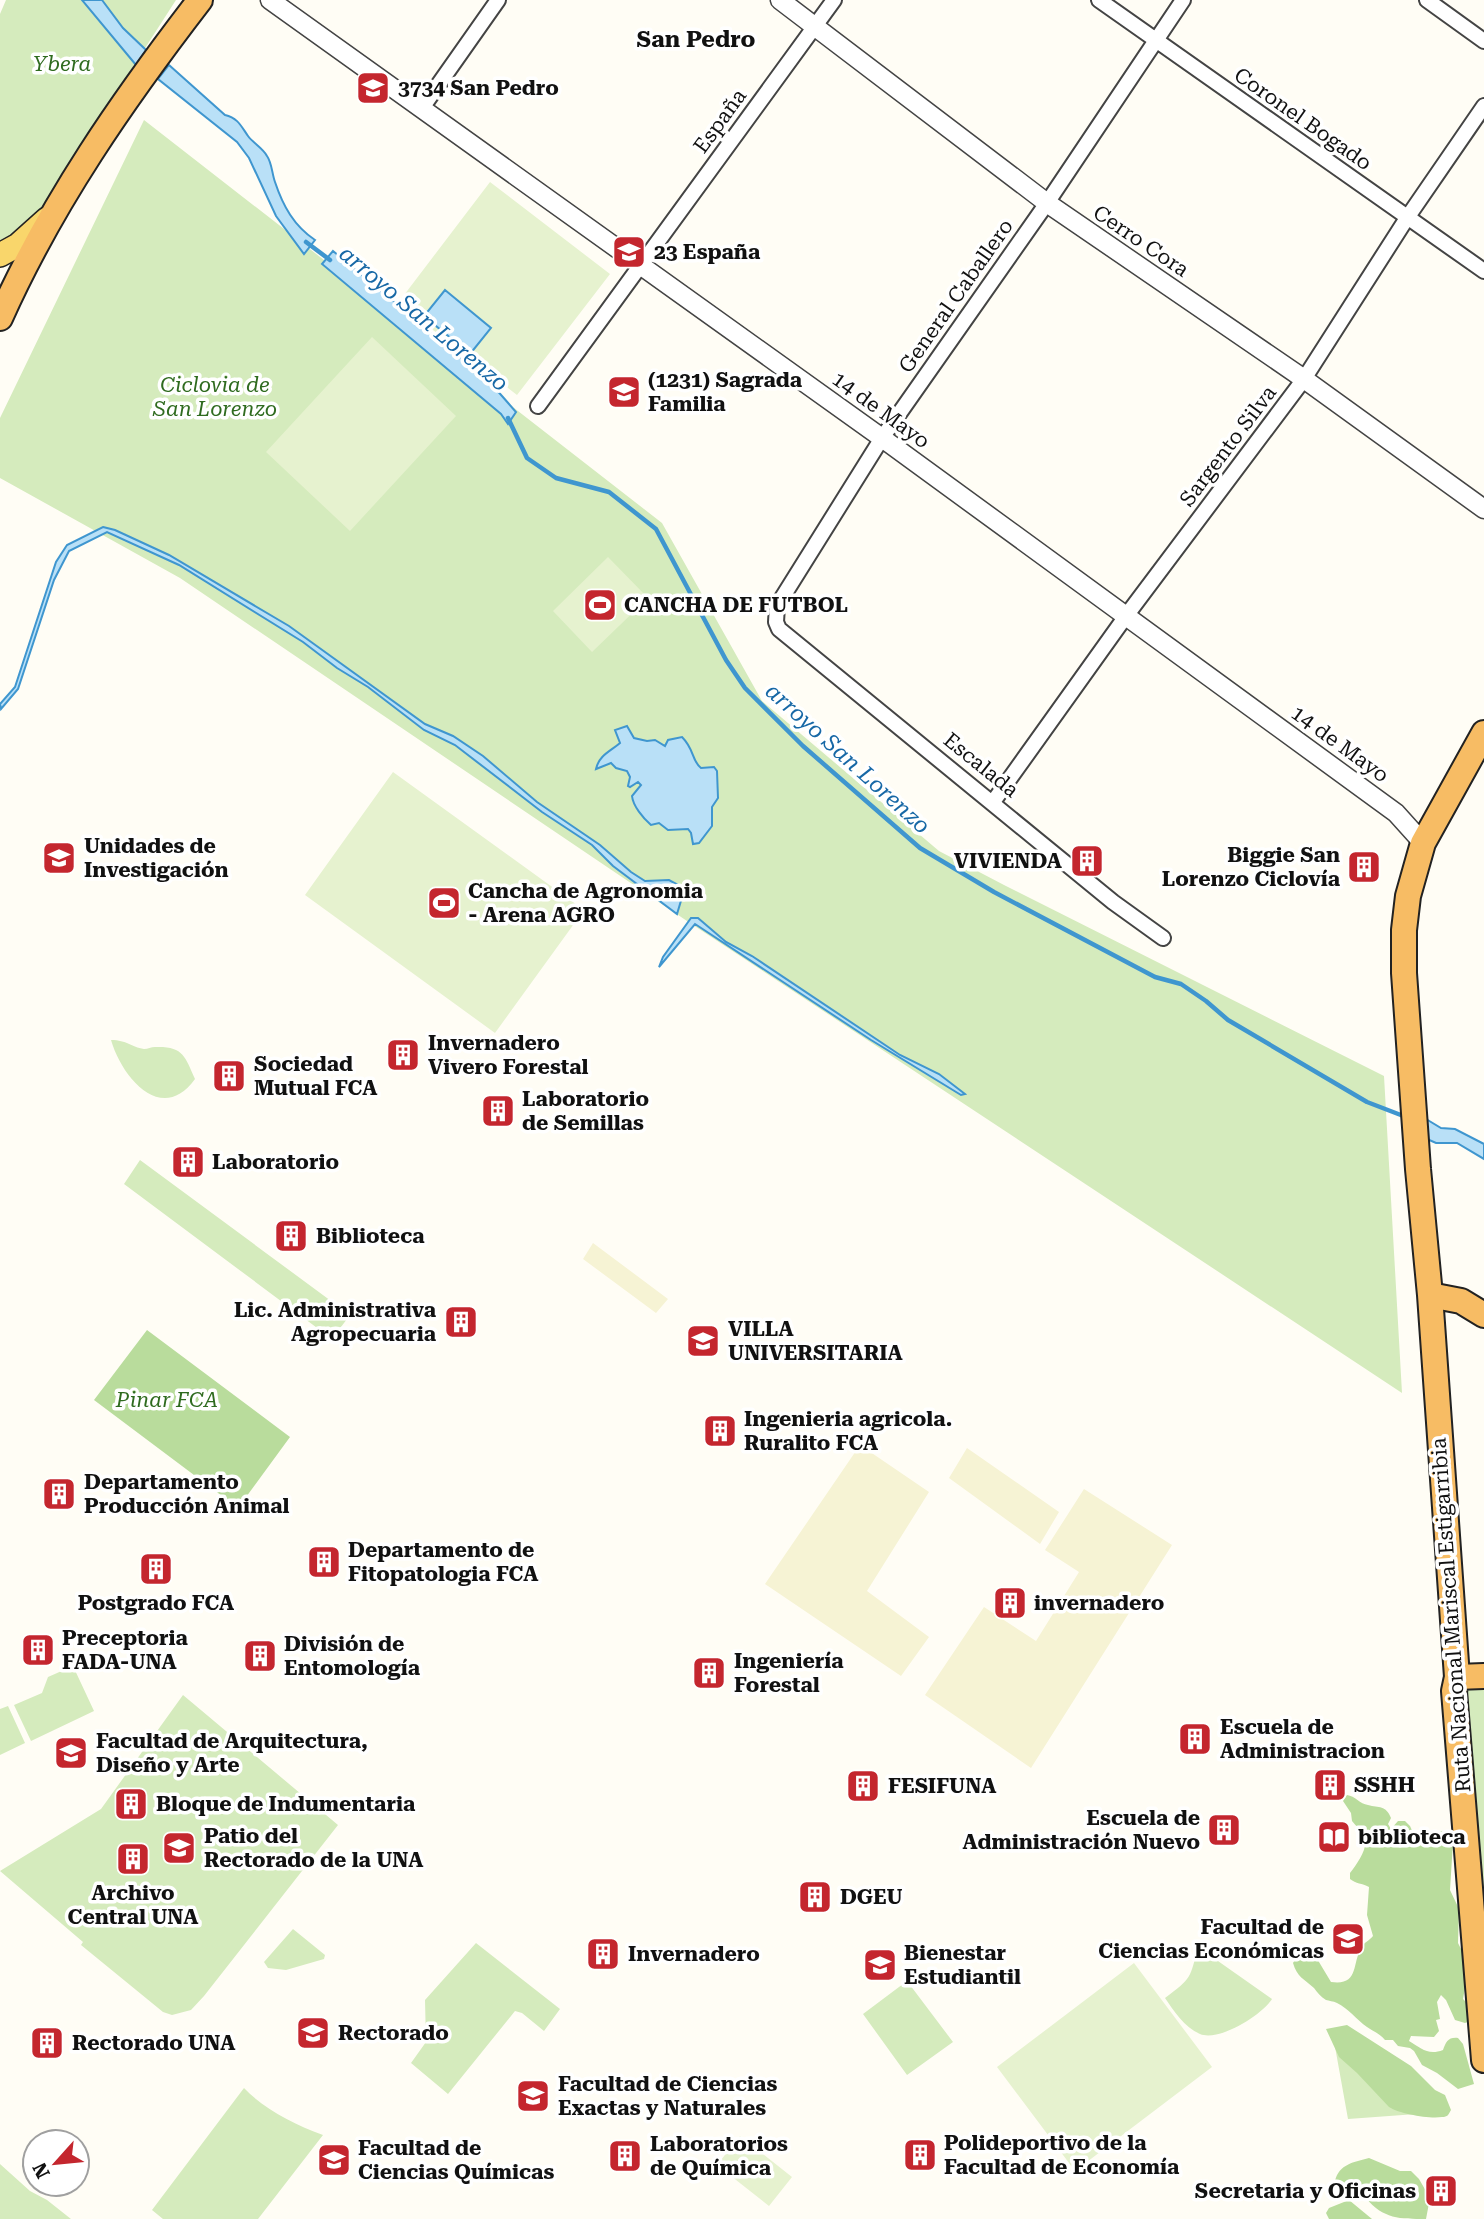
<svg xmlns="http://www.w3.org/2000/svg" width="1484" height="2219" font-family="'Roboto Serif',serif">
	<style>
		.farmland { fill: #f6f3d4 }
		.green { fill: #d5ebbd }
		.forest { fill: #b9dc9c }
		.pitch { fill: #e6f2cf }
		.water { fill: #b9e0f7; stroke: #3f96cf; stroke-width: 2 }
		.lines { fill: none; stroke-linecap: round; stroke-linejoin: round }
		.stream { stroke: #3f96cf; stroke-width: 4.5 }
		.minor-casing { stroke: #444; stroke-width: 18 }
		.tertiary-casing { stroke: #444; stroke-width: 21 }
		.primary-casing { stroke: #222; stroke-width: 26 }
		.trunk-casing { stroke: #222; stroke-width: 28 }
		.minor { stroke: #fff; stroke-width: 14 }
		.tertiary { stroke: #fff; stroke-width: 18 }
		.primary { stroke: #f9d66b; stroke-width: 23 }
		.trunk { stroke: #f7bc64; stroke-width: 24 }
		.labels { text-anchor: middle; stroke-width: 7; stroke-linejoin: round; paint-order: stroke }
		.park-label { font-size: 21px; font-style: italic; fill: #2f6b1f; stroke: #fff }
		.poi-label { font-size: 21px; font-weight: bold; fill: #111; stroke: #fff; text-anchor: start }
		.street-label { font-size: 21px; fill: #111; stroke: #fff }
		.neighbourhood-label { font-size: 23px; font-weight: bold; fill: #111; stroke: #fff }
		.water-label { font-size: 23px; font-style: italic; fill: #1768a6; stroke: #fff }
	</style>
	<rect width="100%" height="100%" fill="#fffdf5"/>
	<path class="farmland" d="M593 1243 668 1299 656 1313 583 1259Z
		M860 1445 929 1492 867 1591 929 1637 901 1676 765 1584Z
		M967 1448 1059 1512 1040 1544 949 1478Z
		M1084 1489 1172 1545 1031 1768 925 1695 984 1607 1036 1641 1079 1572 1045 1550Z"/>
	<path class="green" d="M6 0H176L42 208 25 228 0 241V14Z
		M144 120 662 523 762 701 939 851 1004 885 1384 1076 1402 1393 687 921 180 578 0 478V418Z
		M111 1040C127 1040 131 1047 144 1049 148 1049 151 1047 155 1047 183 1046 185 1056 195 1079 162 1125 122 1078 111 1040Z
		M140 1160 350 1315 332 1339 124 1184Z
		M73 1666 94 1711 31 1741 14 1705 42 1693 48 1677Z
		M1484 1670V1898L1465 1680Z
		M183 1695 338 1825 204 1996 191 2010 172 2015 163 2012 81 1945 83 1942 0 1871 101 1809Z
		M8 1706 25 1743 0 1755V1709Z
		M293 1929 325 1955 324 1959 286 1970 268 1968 264 1962Z
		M476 1943 560 2009 544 2031 522 2013 515 2011 448 2094 411 2063 426 2042 425 2000Z
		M1198 1947 1272 1999C1262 2015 1219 2042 1200 2034 1184 2027 1174 2011 1165 1998 1192 1978 1190 1978 1198 1947Z
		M907 1981 953 2042 907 2075 863 2014Z
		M1332 2030 1444 2112 1348 2119Z
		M244 2088C265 2110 294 2124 323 2135L258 2219H163L152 2210Z
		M0 2164 30 2191 47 2200 71 2219H0Z"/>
	<path class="forest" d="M147 1330 290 1437 238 1508 94 1400Z
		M1347 1795C1355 1796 1360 1804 1368 1805 1379 1808 1386 1805 1391 1818L1388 1824 1391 1829 1398 1821H1405L1410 1826 1415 1837 1431 1831H1448L1453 1842 1450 1890 1459 1909 1458 1943 1465 1957 1464 1976 1466 1982 1463 1999 1469 2005 1470 2021 1465 2023 1455 2020 1446 2000 1441 1995 1437 2002 1440 2019 1436 2020 1439 2031 1434 2037 1411 2036 1409 2041C1421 2048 1428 2056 1443 2050 1446 2042 1448 2037 1458 2038L1463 2044 1474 2084 1458 2089 1437 2073 1422 2065 1414 2051 1410 2048 1398 2046 1393 2040H1385C1379 2033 1374 2032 1367 2027 1357 2020 1348 2008 1337 2003 1333 2001 1329 2001 1326 2000 1321 1997 1317 1992 1314 1988 1304 1979 1297 1977 1293 1963 1298 1954 1307 1954 1316 1957L1331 1982C1359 1986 1352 1964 1361 1948 1363 1943 1369 1941 1373 1936L1367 1915 1369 1887C1362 1883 1356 1884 1350 1879V1873C1357 1864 1370 1846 1364 1835 1361 1830 1355 1825 1352 1821L1351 1813 1343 1801Z
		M1347 2025 1411 2066 1435 2090 1445 2095 1451 2110C1448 2115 1448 2117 1442 2117 1429 2119 1400 2114 1389 2107L1357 2073 1339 2057 1326 2029Z
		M1369 2158 1400 2171H1411L1419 2179 1430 2198 1426 2219C1400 2219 1383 2219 1366 2198 1350 2192 1342 2201 1335 2181 1339 2164 1354 2162 1369 2158Z
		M1349 2200 1372 2219H1329L1326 2213 1329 2208Z"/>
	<path class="pitch" d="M490 182 610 274 517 395 398 303Z
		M372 337 456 416 350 531 266 452Z
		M608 557 648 598 592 652 553 611Z
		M393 772 584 910 495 1033 305 895Z
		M1134 1963 1212 2067 1075 2171 997 2067Z
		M740 2136 792 2177 769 2206 717 2165Z"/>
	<path class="water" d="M82 0H102L123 28 146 50 136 65Z
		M169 65 225 115C238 118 241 126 248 136 253 143 263 148 267 156 272 163 272 174 275 182 283 206 294 226 315 240L304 254 276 216 249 158 237 142 158 79Z
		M333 251 488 380 516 412 508 424 501 414 322 264Z
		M445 290 491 328 470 354 424 316Z
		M103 527 115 530 169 555 289 626 425 724 453 736 483 756 537 802 600 845 631 872 645 881 669 880 680 886 683 894 677 914 613 866 592 845 542 812 455 745 424 730 368 687 337 668 303 642 179 565 107 532 69 551 54 580 18 689 1 709 0 704 15 687 56 562 67 545Z
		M627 726 634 738 647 741 655 740 665 746 668 740 682 737C695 750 691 760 701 768L714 767 717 771 718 798 712 807V826L699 843 693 844 691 833 688 829 668 830 659 823 651 825C643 818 633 806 632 796L641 785 638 782 630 787 628 786 630 777 627 771 616 768 611 763 596 769C599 755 611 751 620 743L615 730Z
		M691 918H698L726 942 752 956 900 1055 939 1074 965 1094 961 1095 871 1040 695 924 659 967 663 957Z
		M1426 1119 1441 1128 1455 1129 1484 1144V1159L1457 1143H1436L1427 1139Z"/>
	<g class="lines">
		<path class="stream" d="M306 242 330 260
			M508 418 527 458 556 478 609 492 656 529 726 660 745 688 803 746 920 848 994 892 1155 977 1181 984 1206 1001 1228 1020 1367 1102 1406 1117"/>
		<defs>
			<path id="minor" d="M1099 0 1484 271
				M1427 0 1484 41
				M422 108 498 0
				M538 406 834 0
				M993 802 1126 616 1304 379 1407 218 1484 106
				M1163 938 1113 902 779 629 776 622 777 606 882 438 1047 203 1183 0"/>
			<path id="tertiary" d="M270 0 882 438 1396 813 1423 843
				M780 0 1047 203 1304 379 1484 509"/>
			<path id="primary" d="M0 255 18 245 47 219"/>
			<path id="trunk" d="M0 318C52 202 123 100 200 0
				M1484 733 1423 843 1408 896 1404 930V973L1418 1169 1430 1295 1457 1677 1454 1691 1484 2060
				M1430 1295 1461 1301 1484 1315
				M1457 1677 1484 1676"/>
		</defs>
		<use href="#minor" class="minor-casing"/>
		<use href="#tertiary" class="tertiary-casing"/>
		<use href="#primary" class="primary-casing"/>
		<use href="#trunk" class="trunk-casing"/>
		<use href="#minor" class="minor"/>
		<use href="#tertiary" class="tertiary"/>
		<use href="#primary" class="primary"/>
		<use href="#trunk" class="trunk"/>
	</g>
	<defs>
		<symbol id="school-square" viewBox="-11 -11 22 22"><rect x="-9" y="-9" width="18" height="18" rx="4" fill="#c4262e" stroke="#fff"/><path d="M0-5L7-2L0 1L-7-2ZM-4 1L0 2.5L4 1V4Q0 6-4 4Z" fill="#fff"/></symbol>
		<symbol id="stadium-square" viewBox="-11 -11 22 22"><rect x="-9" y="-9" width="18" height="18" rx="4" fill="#c4262e" stroke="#fff"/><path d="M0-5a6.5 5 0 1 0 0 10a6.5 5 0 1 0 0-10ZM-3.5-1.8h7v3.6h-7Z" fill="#fff"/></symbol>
		<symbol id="university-square" viewBox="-11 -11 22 22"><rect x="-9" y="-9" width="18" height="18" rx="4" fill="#c4262e" stroke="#fff"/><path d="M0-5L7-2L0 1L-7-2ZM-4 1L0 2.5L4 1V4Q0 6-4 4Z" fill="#fff"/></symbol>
		<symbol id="building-square" viewBox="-11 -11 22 22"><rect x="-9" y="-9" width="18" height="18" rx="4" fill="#c4262e" stroke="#fff"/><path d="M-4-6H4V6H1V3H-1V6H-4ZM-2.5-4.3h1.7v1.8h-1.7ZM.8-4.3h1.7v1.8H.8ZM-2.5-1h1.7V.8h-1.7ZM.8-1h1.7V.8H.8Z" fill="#fff"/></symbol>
		<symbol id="library-square" viewBox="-11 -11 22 22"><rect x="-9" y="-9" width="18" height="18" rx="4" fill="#c4262e" stroke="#fff"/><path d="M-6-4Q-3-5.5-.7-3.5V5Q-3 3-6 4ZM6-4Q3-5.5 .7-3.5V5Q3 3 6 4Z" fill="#fff"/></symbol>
	</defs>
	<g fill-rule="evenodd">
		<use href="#school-square" x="354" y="69" width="38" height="38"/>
		<use href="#school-square" x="610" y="233" width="38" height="38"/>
		<use href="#school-square" x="605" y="373" width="38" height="38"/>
		<use href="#stadium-square" x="581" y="586" width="38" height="38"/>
		<use href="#university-square" x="40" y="839" width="38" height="38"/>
		<use href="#building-square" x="1068" y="842" width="38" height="38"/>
		<use href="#building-square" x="1345" y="848" width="38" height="38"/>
		<use href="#stadium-square" x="425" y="884" width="38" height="38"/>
		<use href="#building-square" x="384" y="1036" width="38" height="38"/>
		<use href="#building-square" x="210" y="1057" width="38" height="38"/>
		<use href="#building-square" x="479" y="1092" width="38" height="38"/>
		<use href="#building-square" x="169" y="1143" width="38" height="38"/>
		<use href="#building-square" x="272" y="1217" width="38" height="38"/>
		<use href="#building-square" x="442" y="1303" width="38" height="38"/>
		<use href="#university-square" x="684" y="1322" width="38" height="38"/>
		<use href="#building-square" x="701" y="1412" width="38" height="38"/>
		<use href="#building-square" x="40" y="1475" width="38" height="38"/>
		<use href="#building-square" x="305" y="1543" width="38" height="38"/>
		<use href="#building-square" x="137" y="1550" width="38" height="38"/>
		<use href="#building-square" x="991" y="1584" width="38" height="38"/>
		<use href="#building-square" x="19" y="1631" width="38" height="38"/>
		<use href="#building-square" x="241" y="1637" width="38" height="38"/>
		<use href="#building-square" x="690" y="1654" width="38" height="38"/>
		<use href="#building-square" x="1176" y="1720" width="38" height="38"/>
		<use href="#university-square" x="52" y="1734" width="38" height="38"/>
		<use href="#building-square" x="1311" y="1766" width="38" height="38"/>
		<use href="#building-square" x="844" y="1767" width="38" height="38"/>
		<use href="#building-square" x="112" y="1785" width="38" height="38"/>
		<use href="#building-square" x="1205" y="1811" width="38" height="38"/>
		<use href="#library-square" x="1315" y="1818" width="38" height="38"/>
		<use href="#university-square" x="160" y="1829" width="38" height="38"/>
		<use href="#building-square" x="114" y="1840" width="38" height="38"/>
		<use href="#building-square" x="796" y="1878" width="38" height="38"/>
		<use href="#university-square" x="1329" y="1920" width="38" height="38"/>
		<use href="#building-square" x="584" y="1935" width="38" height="38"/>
		<use href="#university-square" x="861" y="1946" width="38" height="38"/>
		<use href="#university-square" x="294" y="2014" width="38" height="38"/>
		<use href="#building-square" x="28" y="2024" width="38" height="38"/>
		<use href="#university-square" x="514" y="2077" width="38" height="38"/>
		<use href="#building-square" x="901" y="2136" width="38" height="38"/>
		<use href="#building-square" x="606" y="2137" width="38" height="38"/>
		<use href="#university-square" x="315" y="2141" width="38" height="38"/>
		<use href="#building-square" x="1422" y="2172" width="38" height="38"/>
	</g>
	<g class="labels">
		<g class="park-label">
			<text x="62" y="71">Ybera</text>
			<text x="215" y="392">Ciclovia de<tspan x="215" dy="24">San Lorenzo</tspan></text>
			<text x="167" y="1407">Pinar FCA</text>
		</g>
		<g class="poi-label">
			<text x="398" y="95">3734 San Pedro</text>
			<text x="654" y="259">23 España</text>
			<text x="648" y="387">(1231) Sagrada<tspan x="648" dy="24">Familia</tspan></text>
			<text x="624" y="612">CANCHA DE FUTBOL</text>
			<text x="84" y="853">Unidades de<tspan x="84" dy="24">Investigación</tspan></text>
			<text x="1340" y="862" text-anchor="end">Biggie San<tspan x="1340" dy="24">Lorenzo Ciclovía</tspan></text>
			<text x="1062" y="868" text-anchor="end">VIVIENDA</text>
			<text x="468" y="898">Cancha de Agronomia<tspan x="468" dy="24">- Arena AGRO</tspan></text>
			<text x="428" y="1050">Invernadero<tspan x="428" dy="24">Vivero Forestal</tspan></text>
			<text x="254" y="1071">Sociedad<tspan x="254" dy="24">Mutual FCA</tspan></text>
			<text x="522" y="1106">Laboratorio<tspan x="522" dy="24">de Semillas</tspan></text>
			<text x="212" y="1169">Laboratorio</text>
			<text x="316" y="1243">Biblioteca</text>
			<text x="436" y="1317" text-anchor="end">Lic. Administrativa<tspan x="436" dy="24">Agropecuaria</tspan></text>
			<text x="728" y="1336">VILLA<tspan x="728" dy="24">UNIVERSITARIA</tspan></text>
			<text x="744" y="1426">Ingenieria agricola.<tspan x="744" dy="24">Ruralito FCA</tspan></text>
			<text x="84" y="1489">Departamento<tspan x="84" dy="24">Producción Animal</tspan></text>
			<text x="348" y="1557">Departamento de<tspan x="348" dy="24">Fitopatologia FCA</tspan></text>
			<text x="156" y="1610" text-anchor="middle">Postgrado FCA</text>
			<text x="1034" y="1610">invernadero</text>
			<text x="62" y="1645">Preceptoria<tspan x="62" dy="24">FADA-UNA</tspan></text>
			<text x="284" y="1651">División de<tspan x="284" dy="24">Entomología</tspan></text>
			<text x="734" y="1668">Ingeniería<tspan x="734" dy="24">Forestal</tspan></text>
			<text x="1220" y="1734">Escuela de<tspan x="1220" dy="24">Administracion</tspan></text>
			<text x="96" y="1748">Facultad de Arquitectura,<tspan x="96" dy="24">Diseño y Arte</tspan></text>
			<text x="1354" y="1792">SSHH</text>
			<text x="888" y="1793">FESIFUNA</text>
			<text x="156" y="1811">Bloque de Indumentaria</text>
			<text x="1200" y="1825" text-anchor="end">Escuela de<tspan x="1200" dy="24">Administración Nuevo</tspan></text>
			<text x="204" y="1843">Patio del<tspan x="204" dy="24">Rectorado de la UNA</tspan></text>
			<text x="1358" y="1844">biblioteca</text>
			<text x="133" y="1900" text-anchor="middle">Archivo<tspan x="133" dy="24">Central UNA</tspan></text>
			<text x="840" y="1904">DGEU</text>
			<text x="1324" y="1934" text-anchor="end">Facultad de<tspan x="1324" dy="24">Ciencias Económicas</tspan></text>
			<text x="904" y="1960">Bienestar<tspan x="904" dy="24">Estudiantil</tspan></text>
			<text x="628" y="1961">Invernadero</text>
			<text x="338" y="2040">Rectorado</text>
			<text x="72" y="2050">Rectorado UNA</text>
			<text x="558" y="2091">Facultad de Ciencias<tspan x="558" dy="24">Exactas y Naturales</tspan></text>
			<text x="944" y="2150">Polideportivo de la<tspan x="944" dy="24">Facultad de Economía</tspan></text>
			<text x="650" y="2151">Laboratorios<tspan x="650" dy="24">de Química</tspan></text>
			<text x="358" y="2155">Facultad de<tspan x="358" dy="24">Ciencias Químicas</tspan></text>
			<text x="1416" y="2198" text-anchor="end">Secretaria y Oficinas</text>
		</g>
		<g class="street-label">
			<text transform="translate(1303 119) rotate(35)" y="7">Coronel Bogado</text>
			<text transform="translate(720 121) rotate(-54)" y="7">España</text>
			<text transform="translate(1141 241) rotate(34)" y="7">Cerro Cora</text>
			<text transform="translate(956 296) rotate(-55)" y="7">General Caballero</text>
			<text transform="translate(881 410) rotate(36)" y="7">14 de Mayo</text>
			<text transform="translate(1228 446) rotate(-53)" y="7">Sargento Silva</text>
			<text transform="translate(1340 744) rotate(36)" y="7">14 de Mayo</text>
			<text transform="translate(981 765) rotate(39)" y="7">Escalada</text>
			<text transform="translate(1451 1615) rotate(-94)" y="7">Ruta Nacional Mariscal Estigarribia</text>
		</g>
		<g class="neighbourhood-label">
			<text x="696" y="47">San Pedro</text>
		</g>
		<g class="water-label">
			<text transform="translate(424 318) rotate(40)" y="8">arroyo San Lorenzo</text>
			<text transform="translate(848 758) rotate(42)" y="8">arroyo San Lorenzo</text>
		</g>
	</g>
	<g transform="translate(56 2163) rotate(243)"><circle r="33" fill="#ffffff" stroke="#a0a0a0" stroke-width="2"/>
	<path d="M0-5L12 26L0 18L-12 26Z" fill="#c4262e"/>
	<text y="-10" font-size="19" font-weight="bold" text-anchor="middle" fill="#111111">N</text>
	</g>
</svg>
